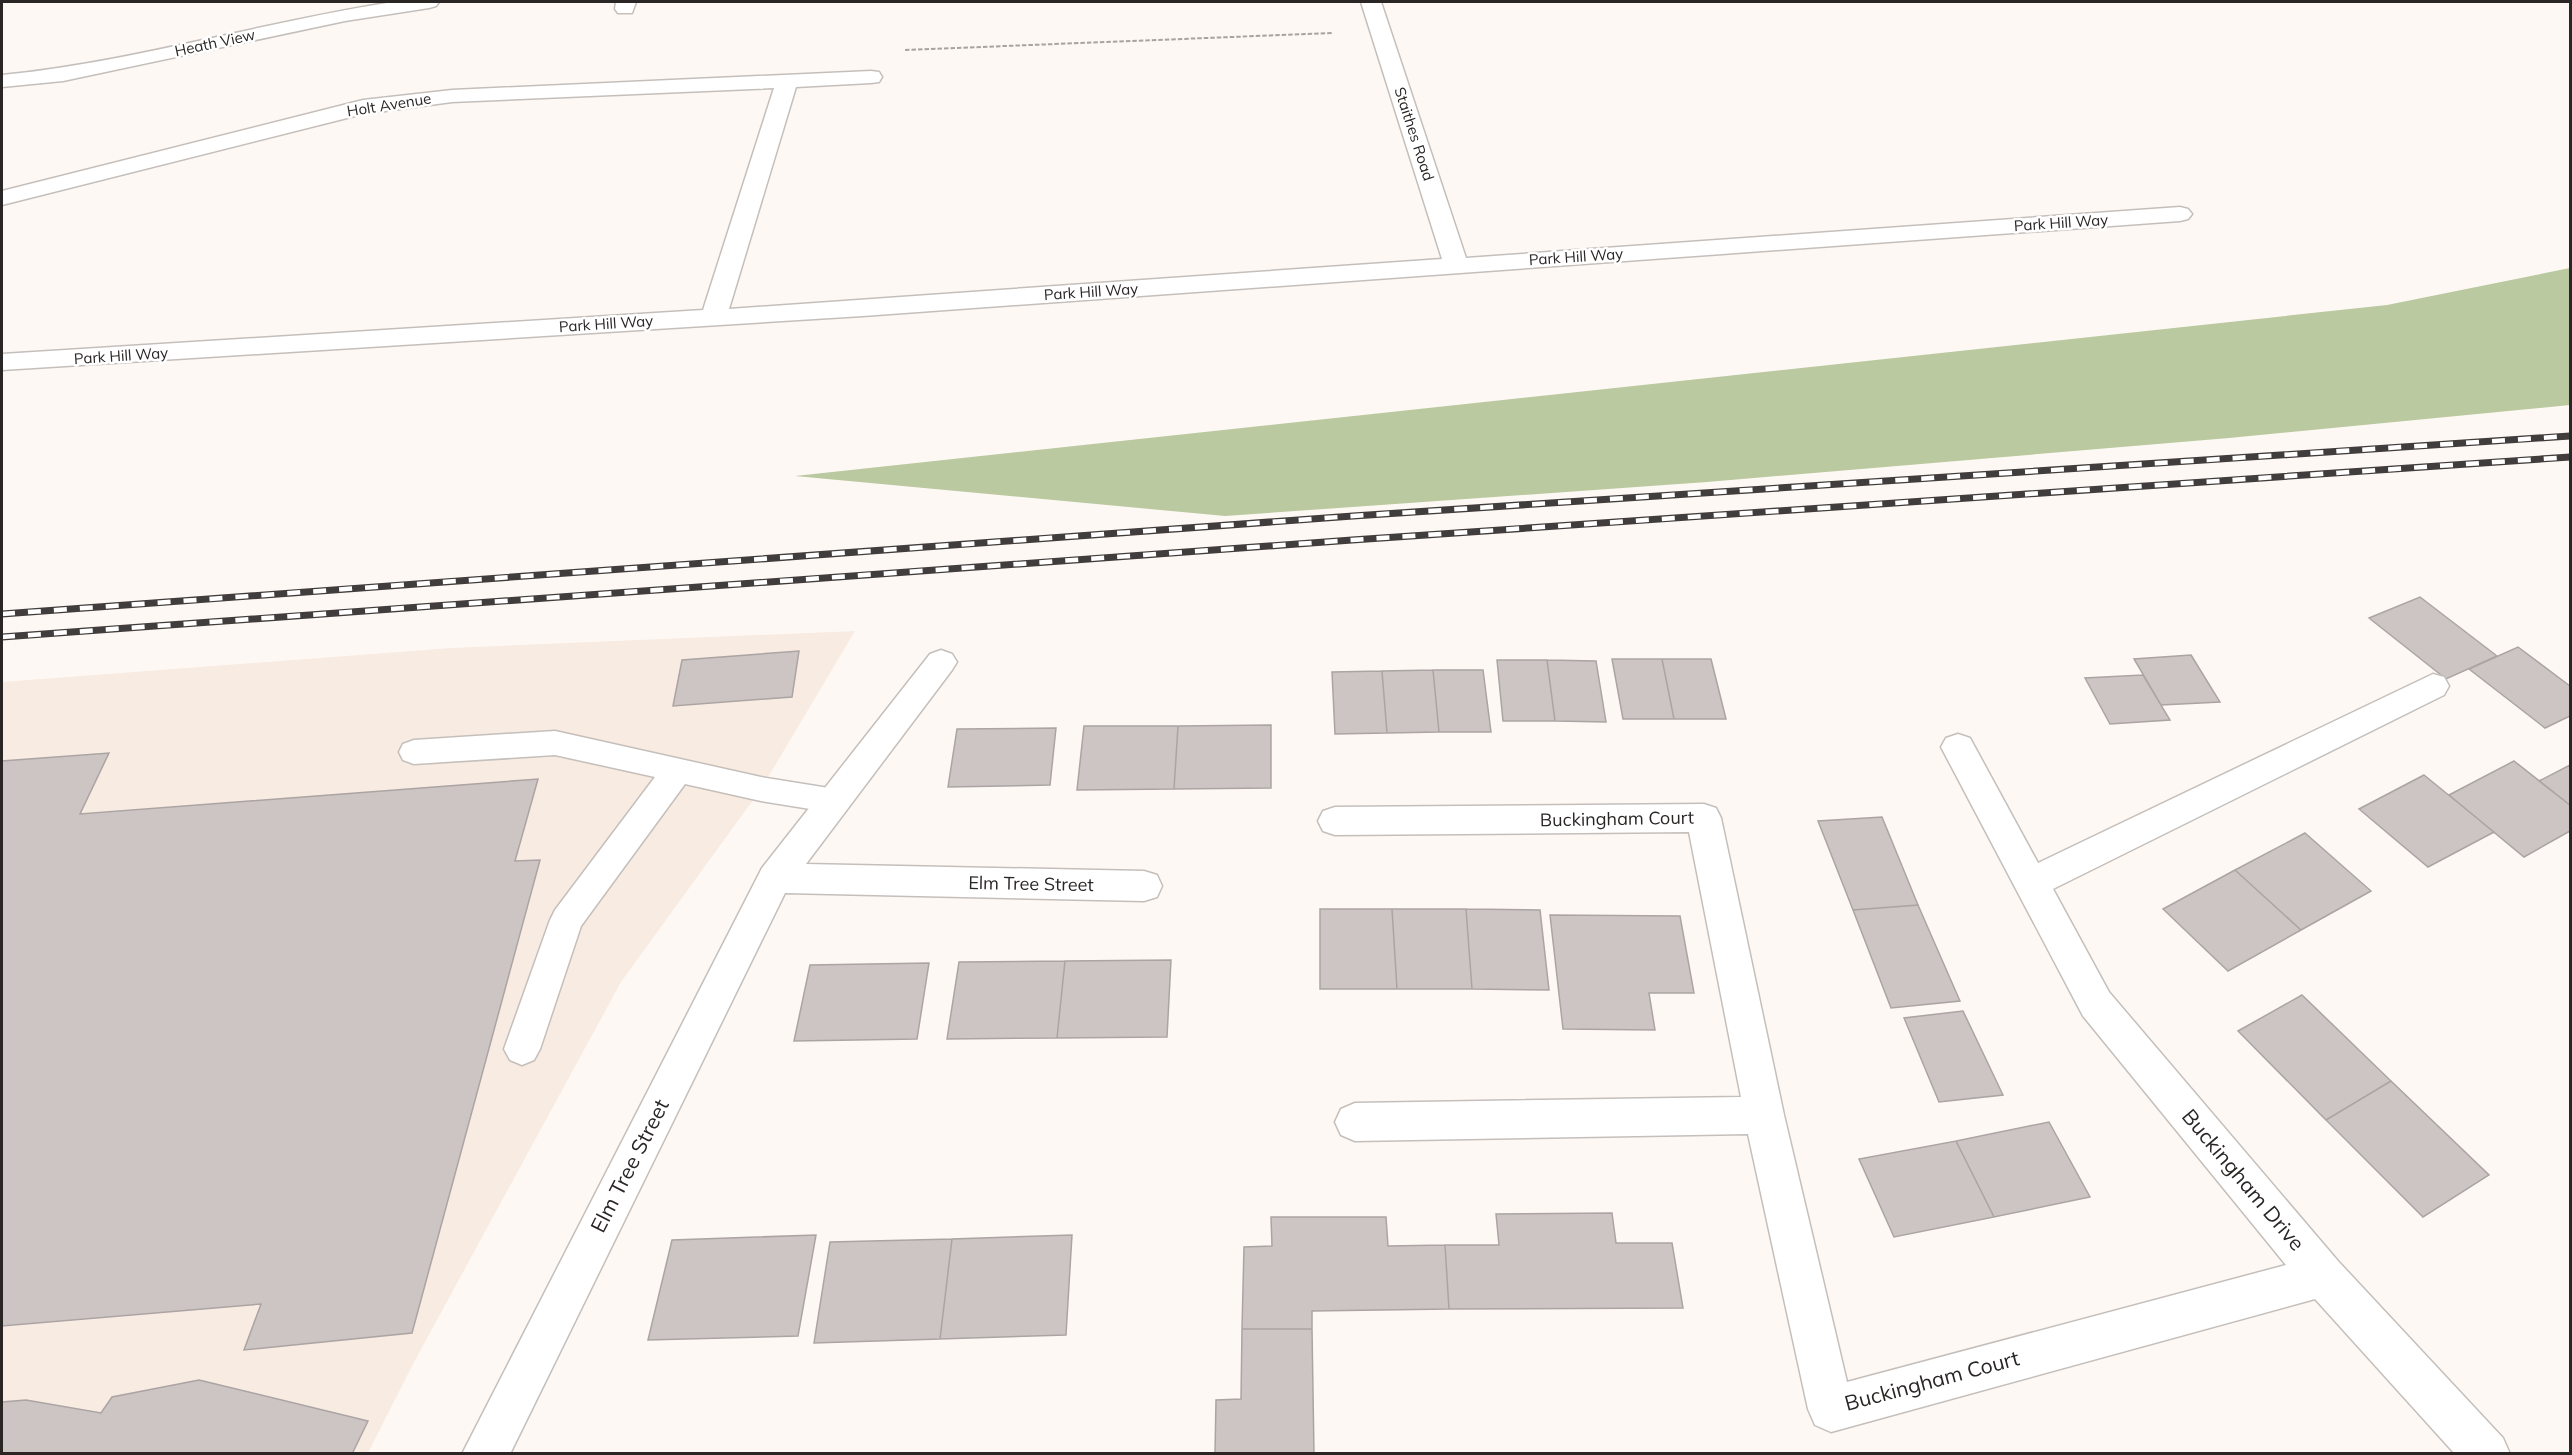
<svg xmlns="http://www.w3.org/2000/svg" width="2572" height="1455" font-family="Mulish,sans-serif">
	<style>
		.built { fill: #f8ebe2 }
		.forest { fill: #bac99f }
		.building { fill: #ccc5c4; stroke: #aba4a3; stroke-width: 1.5 }
		.lines { fill: none; stroke-linecap: round; stroke-linejoin: round }
		.lane-casing { stroke: #c5bfbb; stroke-width: 3 }
		.street-casing { stroke: #c5bfbb; stroke-width: 3 }
		.path { stroke: #a8a3a1; stroke-width: 2; stroke-dasharray: 4.5 2; stroke-linecap: butt }
		.lane { fill: #fff; fill-rule: evenodd }
		.street { fill: #fff; fill-rule: evenodd }
		.rail-casing { stroke: #413d3c; stroke-width: 7 }
		.rail { stroke: #fff; stroke-width: 4.5; stroke-dasharray: 13; stroke-linecap: butt }
		.labels { text-anchor: middle; stroke-width: 5; stroke-linejoin: round; paint-order: stroke }
		.far-street-label { font-size: 15px; fill: #292625; stroke: #fff }
		.street-label { font-size: 18px; fill: #292625; stroke: #fff }
		.near-street-label { font-size: 21px; fill: #292625; stroke: #fff }
	</style>
	<rect width="100%" height="100%" fill="#fef8f4"/>
	<path class="built" d="M855 631 761 789 621 982 413 1364 368 1453 2 1454V682L451 648Z"/>
	<path class="forest" d="M2570 268V405L2229 438 1707 482 1225 516 795 476 2387 305Z"/>
	<path class="building" d="M2420 597 2497 656 2446 679 2369 618Z
		M2518 647 2570 686V716L2545 728 2469 669Z
		M799 651 792 697 673 706 682 660Z
		M2191 655 2220 702 2161 705 2134 659Z
		M1612 659H1662L1674 719H1623Z
		M1662 659H1711L1726 719H1674Z
		M1497 660H1547L1555 721H1503Z
		M1547 660 1596 661 1606 722 1555 721Z
		M1433 670 1439 732 1387 733 1382 671Z
		M1433 670H1483L1491 732H1439Z
		M1382 671 1387 733 1335 734 1332 672Z
		M2143 675 2170 720 2110 724 2085 678Z
		M1271 725V788L1174 789 1178 726Z
		M1084 726H1178L1174 789 1077 790Z
		M1056 728 1050 785 948 787 957 729Z
		M109 753 80 814 538 779 515 861 540 860 412 1333 244 1350 261 1304 2 1326V761Z
		M2514 761 2570 805V831L2524 857 2449 795Z
		M2570 765V805L2539 781Z
		M2424 775 2494 832 2428 867 2359 809Z
		M1882 817 1918 905 1853 910 1818 821Z
		M2305 833 2371 891 2301 930 2235 870Z
		M2235 870 2301 930 2228 971 2163 909Z
		M1918 905 1960 1001 1891 1008 1853 910Z
		M1320 909H1392L1397 989H1320Z
		M1392 909H1466L1472 989H1397Z
		M1466 909 1540 910 1549 990 1472 989Z
		M1550 915 1680 916 1694 993H1649L1655 1030 1563 1029Z
		M1171 960 1167 1037 1057 1038 1065 961Z
		M1065 961 1057 1038 947 1039 959 962Z
		M929 963 917 1039 794 1041 810 965Z
		M2302 995 2391 1081 2326 1120 2238 1031Z
		M1963 1011 2003 1095 1939 1102 1904 1018Z
		M2391 1081 2489 1175 2423 1217 2326 1120Z
		M2049 1122 2090 1197 1994 1217 1956 1141Z
		M1956 1141 1994 1217 1894 1237 1859 1159Z
		M1612 1213 1616 1243H1672L1683 1308 1449 1309 1445 1245H1499L1496 1214Z
		M1271 1217H1386L1388 1246 1445 1245 1449 1309 1312 1311V1329H1242L1244 1247 1272 1246Z
		M816 1235 798 1336 648 1340 672 1240Z
		M1072 1235 1066 1335 940 1339 952 1239Z
		M952 1239 940 1339 814 1343 830 1242Z
		M1242 1329H1312L1314 1454H1215L1216 1400 1241 1399Z
		M199 1380 368 1421 352 1454H2V1402L26 1400 101 1413 112 1397Z"/>
	<g class="lines">
		<defs>
			<path id="lane" d="M555 731 761 777 835 789 846 792 851 801 846 810 835 813 761 801 685 784 581 926 540 1049 534 1060 522 1065 510 1060 504 1049 550 920 555 910 655 777 555 755 414 764 403 760 399 752 403 744 414 740Z"/>
			<path id="street" d="M393 2H439L436 6 429 8 345 21 63 81 2 87V75C134 62 262 22 393 2Z
				M616 2H636L632 13H618L615 9Z
				M1361 2H1381L1466 258 2180 207 2188 209 2192 214 2188 219 2180 221 863 316 2 370V354L703 310 774 88 452 102 363 114 2 205V191L363 100 452 90 871 71 879 72 882 77 879 82 871 83 796 87 729 309 1442 259Z
				M941 650 952 654 957 662 952 670 806 864 1144 871 1157 875 1162 886 1157 897 1144 901 785 893 510 1454H462L762 868 930 654Z
				M2433 674 2444 677 2449 686 2444 695 2053 889 2109 992 2338 1261 2503 1438 2510 1454H2455L2315 1299 1831 1432 1815 1425 1808 1409 1748 1134 1355 1141 1341 1135 1335 1122 1341 1109 1355 1103 1741 1097 1689 832 1335 835 1323 831 1318 821 1323 811 1335 807 1704 804 1716 808 1721 818 1784 1115 1847 1382 2286 1265 2083 1016 1941 747 1946 738 1958 734 1970 738 2038 863Z"/>
		</defs>
		<use href="#lane" class="lane-casing"/>
		<use href="#street" class="street-casing"/>
		<path class="path" d="M905 50 1332 33"/>
		<use href="#lane" class="lane"/>
		<use href="#street" class="street"/>
		<defs>
			<path id="rail" d="M2 614 1353 516 2570 436
				M2 637 1352 540 2570 457"/>
		</defs>
		<use href="#rail" class="rail-casing"/>
		<use href="#rail" class="rail"/>
	</g>
	<g class="labels">
		<g class="far-street-label">
			<text transform="translate(215 43) rotate(-12)" y="5">Heath View</text>
			<text transform="translate(389 105) rotate(-9)" y="5">Holt Avenue</text>
			<text transform="translate(1414 134) rotate(72)" y="5">Staithes Road</text>
			<text transform="translate(2061 223) rotate(-4)" y="5">Park Hill Way</text>
			<text transform="translate(1576 257) rotate(-4)" y="5">Park Hill Way</text>
			<text transform="translate(1091 292) rotate(-4)" y="5">Park Hill Way</text>
			<text transform="translate(606 324) rotate(-4)" y="5">Park Hill Way</text>
			<text transform="translate(121 356) rotate(-4)" y="5">Park Hill Way</text>
		</g>
		<g class="street-label">
			<text transform="translate(1617 819) rotate(-1)" y="6">Buckingham Court</text>
			<text transform="translate(1031 884) rotate(1)" y="6">Elm Tree Street</text>
		</g>
		<g class="near-street-label">
			<text transform="translate(630 1166) rotate(-63)" y="7">Elm Tree Street</text>
			<text transform="translate(2243 1180) rotate(50)" y="7">Buckingham Drive</text>
			<text transform="translate(1932 1381) rotate(-15)" y="7">Buckingham Court</text>
		</g>
	</g>
	<rect width="2572" height="1455" fill="none" stroke="#292625" stroke-width="6"/>
</svg>
